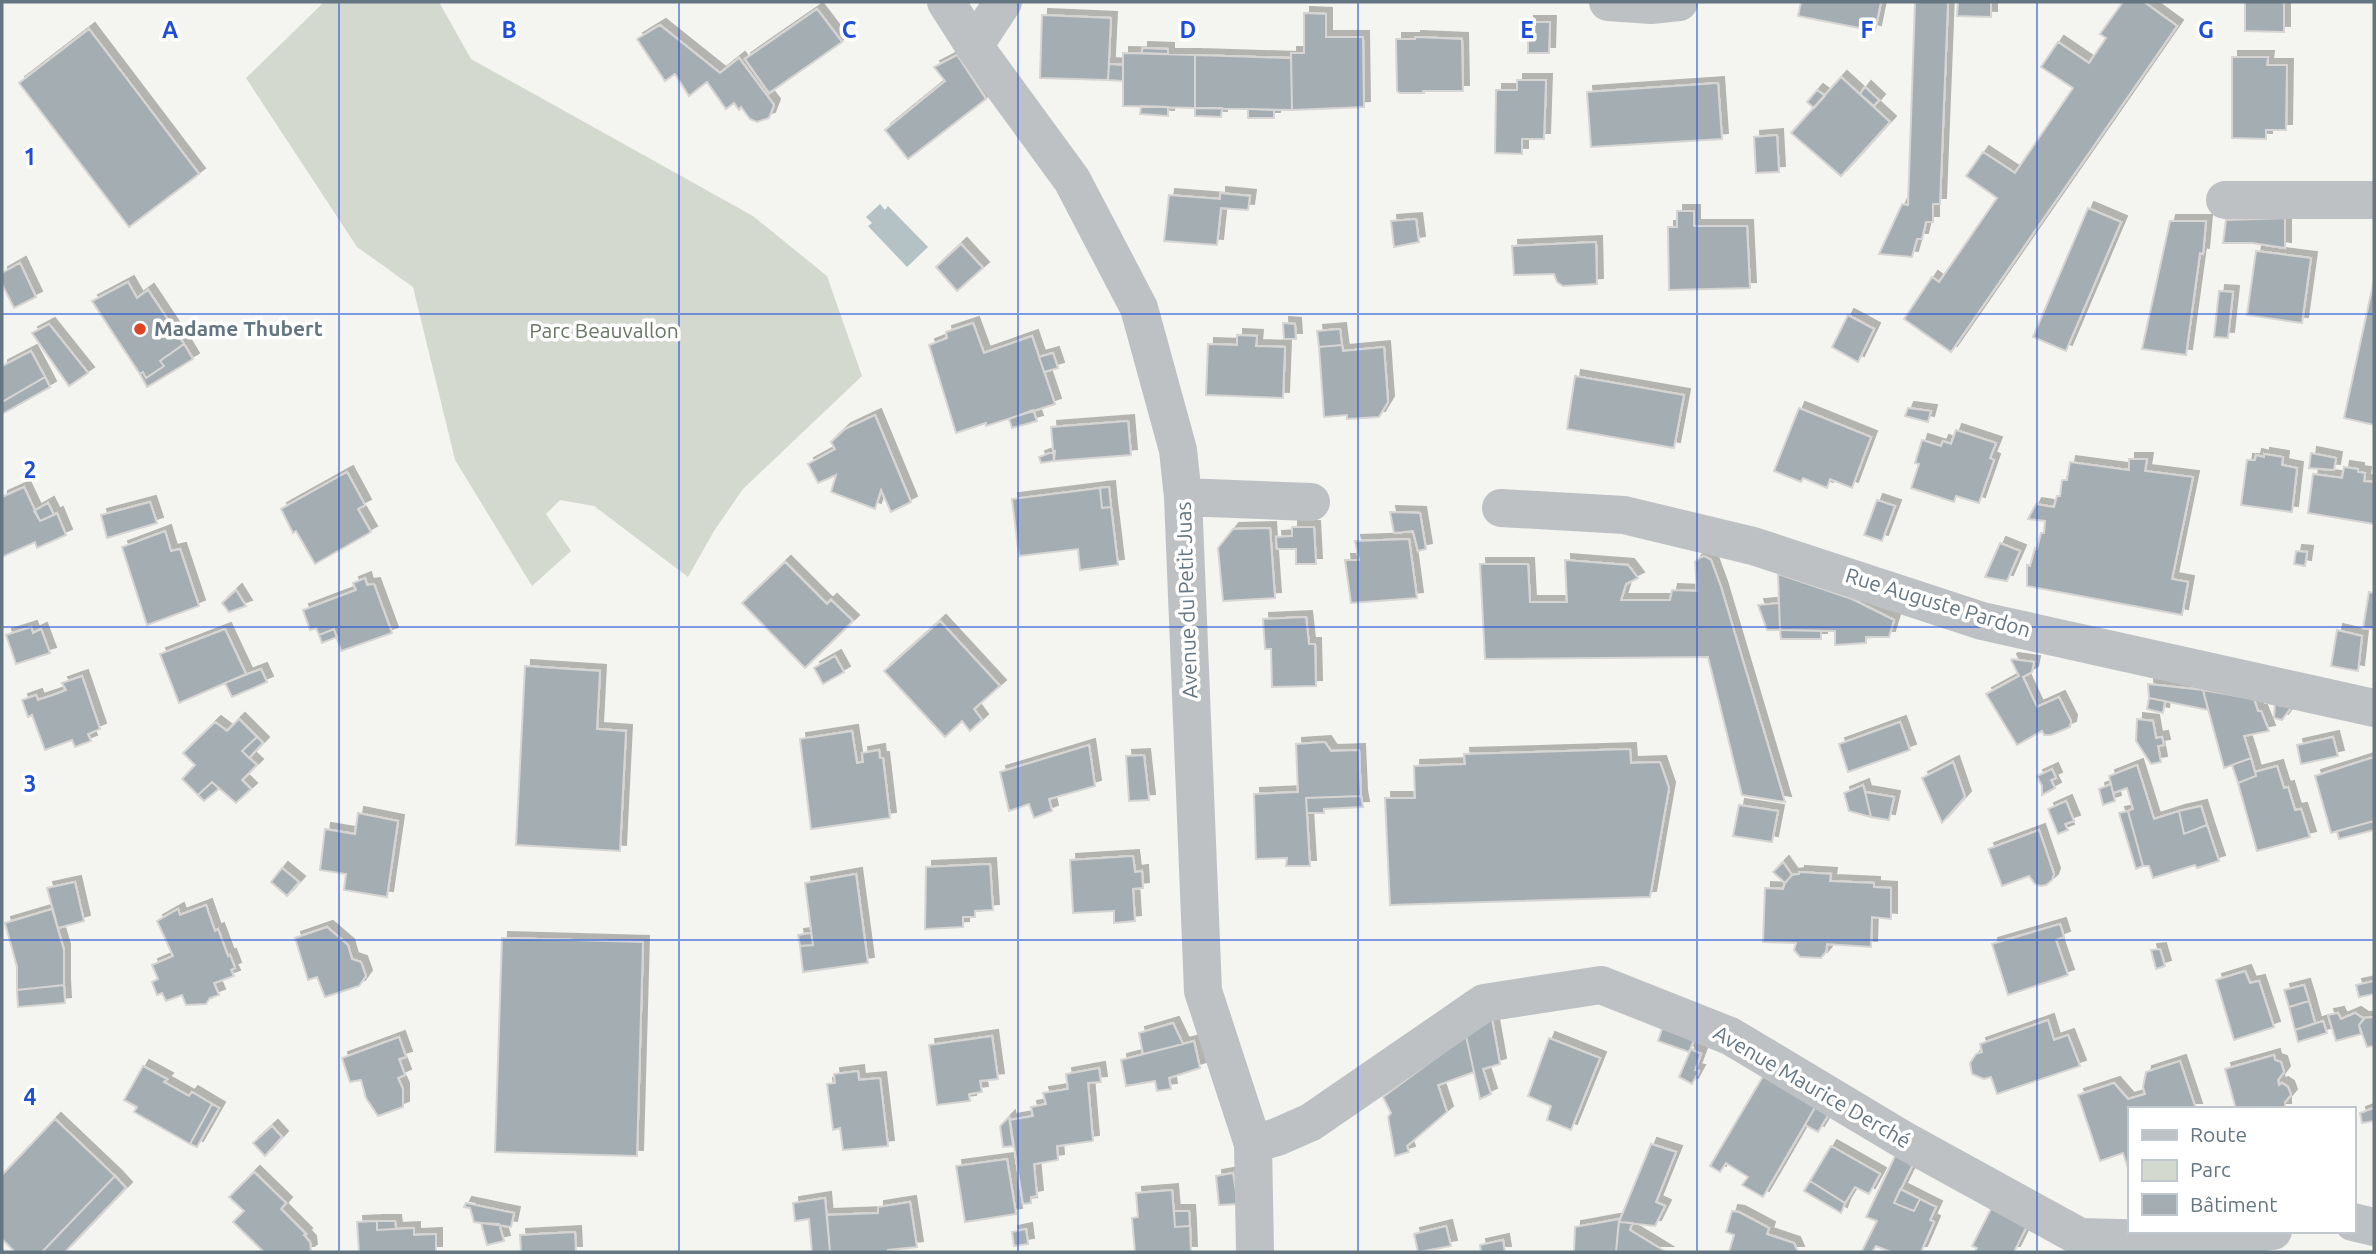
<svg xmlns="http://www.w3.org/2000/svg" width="2376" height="1254" font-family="Ubuntu,sans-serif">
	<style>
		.green { fill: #d4d9d0 }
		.water { fill: #b4c2c5 }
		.building { fill: #a4adb2; stroke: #d6d5d3; stroke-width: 2; filter: url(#shadow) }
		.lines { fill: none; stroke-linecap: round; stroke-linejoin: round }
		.street { stroke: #bdc1c4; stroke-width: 38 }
		.grid { fill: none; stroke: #1d4ed8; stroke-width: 2; stroke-opacity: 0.55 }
		.poi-dot { fill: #df4326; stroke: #fff; stroke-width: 2.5 }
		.labels { text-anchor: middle; stroke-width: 7; stroke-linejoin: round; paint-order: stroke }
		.poi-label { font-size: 21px; font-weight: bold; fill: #647681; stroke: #fff; text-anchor: start }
		.park-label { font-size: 21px; fill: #687862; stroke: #fff }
		.street-label { font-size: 21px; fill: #647681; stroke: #fff }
		.grid-label { font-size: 23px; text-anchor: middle; font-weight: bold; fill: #1d4ed8; stroke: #fff; stroke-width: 7; stroke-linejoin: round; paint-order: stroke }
	</style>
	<defs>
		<filter id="shadow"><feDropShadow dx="6" dy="-6" stdDeviation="0" flood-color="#0004"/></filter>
	</defs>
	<rect width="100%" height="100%" fill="#f4f4f0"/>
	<path class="green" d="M324 2H439L471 59 753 216 827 276 862 376 743 489 714 531 688 577 594 506 560 500 546 514 571 551 532 586 455 460 413 287 357 247 246 78Z"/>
	<path class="water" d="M880 204 885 210 888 206 928 247 907 267 868 226 872 223 866 217Z"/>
	<path class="building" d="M1801 2H1881L1875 31 1798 16Z
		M1915 2H1948L1940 204H1933V222H1926L1922 239H1917L1912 257 1879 254 1902 204 1908 205Z
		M1958 2H1991V17L1957 16Z
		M2123 2H2144L2177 26 1951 352 1904 319 1932 277 1939 282 1997 198 1966 176 1983 152 2015 173 2073 88 2041 67 2058 42 2089 63 2106 38 2100 34Z
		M2245 2H2284V32L2245 31Z
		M817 9 842 42 769 93 745 59Z
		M1304 13 1326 14V37H1363L1364 107 1292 110 1291 53H1304Z
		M1042 15 1111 18 1108 80 1040 78Z
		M1528 22H1550L1549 53H1528Z
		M660 25 720 73 739 58 774 105 769 118 757 122 750 119 741 107 739 110 734 103 726 109 707 82 689 96 675 74 665 81 637 39Z
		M89 29 199 174 129 227 19 83Z
		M1415 37 1462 39 1463 91H1423L1424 93H1400L1397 91 1396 39H1415Z
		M1142 48 1168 49V54L1142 53Z
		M1123 53 1195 55V108L1123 106Z
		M957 55 986 99 908 159 885 130 945 81 934 67Z
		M1195 55 1291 58 1292 110 1195 108Z
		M2232 57H2268L2267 65H2287L2286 130H2266V139L2232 138Z
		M1109 64 1123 65V81L1108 80Z
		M1841 77 1890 122 1841 176 1791 133Z
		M1517 80H1546L1544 139H1522V154L1495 153 1496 90H1517Z
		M1718 83 1722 139 1591 147 1587 92Z
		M1865 87 1879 100 1874 106 1860 94Z
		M1817 90 1825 96 1814 108 1807 102Z
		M1141 106 1168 107V116L1140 114Z
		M1195 108H1222L1221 117 1195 116Z
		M1248 109 1274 110V118H1248Z
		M1777 135 1779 172 1756 173 1754 137Z
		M1220 193 1250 196 1248 210 1221 208 1217 245 1164 241 1169 195 1220 199Z
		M2088 208 2121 222 2066 351 2033 337Z
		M1677 211H1694V226H1747L1750 288 1669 290 1668 227H1677Z
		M2285 218V248L2252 243H2223L2226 220Z
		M1416 219 1419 242 1394 247 1391 221Z
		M2170 221H2206L2203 254 2200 253 2186 355 2142 349Z
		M1596 242 1597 284 1563 286 1557 282 1554 274 1514 275 1512 246Z
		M961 244 983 268 957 291 936 267Z
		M2256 251 2311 258 2302 323 2247 315Z
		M20 263 36 297 14 308 2 284V273Z
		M2374 280V425L2344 418Z
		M128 282 137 298 148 290 184 344 160 361 164 366 146 378 143 372 140 374 92 301Z
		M2219 291 2233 292 2228 338 2214 337Z
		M1848 315 1874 329 1858 362 1832 347Z
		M973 323 984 353 1032 336 1055 404 986 426V423L956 433 929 345 947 338 946 332Z
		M1283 323 1295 324 1296 339H1284Z
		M49 324 88 373 69 386 32 333Z
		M1340 329 1342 345 1319 347 1317 331Z
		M1237 335 1257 336 1256 346 1285 347 1283 398 1206 395 1208 344 1237 345Z
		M184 344 193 359 147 387 140 374 143 372 146 378 164 366 160 361Z
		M1342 345 1343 351 1384 347 1388 402 1379 417 1347 419V415L1324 417 1319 347Z
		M31 351 45 377 2 402V366Z
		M1053 353 1058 368 1044 372 1039 357Z
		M1575 376 1684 395 1674 448 1567 429Z
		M45 377 50 387 2 414V402Z
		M1799 408 1871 437 1852 488 1830 479 1827 488 1803 478 1801 482 1774 471Z
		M1908 408 1931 411 1928 422 1905 416Z
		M1033 410 1037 421 1012 428 1009 419Z
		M875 415 911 502 891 512 881 490 875 509 831 492 836 475 818 483 808 464 835 449 831 442 845 429Z
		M1128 421 1131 455 1054 461 1051 427Z
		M1956 430 1996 443 1990 458 1994 460 1979 503 1956 496 1954 502 1911 488 1919 464 1915 463 1922 440 1941 446 1943 441 1951 444Z
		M1055 451 1054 461 1041 463 1039 457Z
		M2311 453 2336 458 2334 470 2309 468Z
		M2264 454 2283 457 2282 465 2297 468 2292 512 2241 505 2247 460H2255L2256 455 2264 457Z
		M2129 459H2147L2145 471 2193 477 2172 579 2188 582 2182 615 2027 586V565L2030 566 2035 548 2037 549 2041 533H2044L2045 521 2028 519 2036 504 2054 507 2057 496H2060L2062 480H2067L2070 462 2129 470Z
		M2344 467 2358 469V472L2365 473 2364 481 2374 482V524L2308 513 2313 474 2342 478Z
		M347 472 365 505 358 509 371 532 315 564 296 531 293 533 281 509Z
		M24 487 40 521 57 513 66 535 37 548 35 542 2 557V497Z
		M1109 487 1111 507 1102 508 1100 488Z
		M1100 488 1102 508 1111 507 1118 565 1080 570 1078 549 1019 556 1012 499Z
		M1877 500 1895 506 1882 541 1864 535Z
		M150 502 157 523 107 538 101 515Z
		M48 503 54 515 40 521 34 511Z
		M1390 512 1420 513 1426 549 1418 551 1413 531 1394 533Z
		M1292 527H1314L1316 564H1296V549H1277L1276 537 1292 536Z
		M1270 528 1275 598 1223 601 1218 548 1233 529Z
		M165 531 171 551 180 549 199 606 147 625 122 547Z
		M1409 539 1417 598 1351 603 1345 560H1359L1355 541Z
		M2000 543 2020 551 2007 581 1985 577Z
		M2296 551 2307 552 2305 566 2294 564Z
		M1704 556 1711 560 1721 587 1785 802 1742 795 1708 657 1485 659 1480 564H1528L1530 602H1567L1565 560 1628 565 1638 578 1626 584 1621 600H1670L1672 590 1697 591 1695 562 1699 558Z
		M785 562 827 604 831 600 853 621 805 668 742 603Z
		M1778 574 1852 599 1894 620 1889 637H1866V643L1835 645V631L1780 630Z
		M365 578 367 585 374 584 392 633 341 651 334 629 319 635 316 628 310 630 303 610 356 590 353 583Z
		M236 590 246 606 229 612 222 603Z
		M2369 592 2374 593V629L2363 628Z
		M1779 603 1780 630H1767L1758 605Z
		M1306 617 1309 644H1315L1316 686 1272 687 1271 649H1265L1263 619Z
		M940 621 1000 686 974 709 982 720 970 731 962 721 945 737 884 671Z
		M31 627 33 633 41 629 50 653 16 664 6 635Z
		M225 629 246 674 179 703 160 654Z
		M334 629 337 637 322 643 319 635Z
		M1780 630 1821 631V639H1781Z
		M2337 630 2362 636 2358 671 2331 666Z
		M835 656 844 672 823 684 814 668Z
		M2012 659 2034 662 2032 672 2023 677 2037 707 2059 697 2071 721 2070 727 2051 735H2044L2042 731 2017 745 1986 694 2019 676 2011 660Z
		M525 666 600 671 597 729 626 731 620 851 516 845Z
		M261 669 267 682 232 697 225 683Z
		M82 676 100 729 88 734 91 741 75 747 72 740 45 750 32 715 28 717 22 700 36 695 38 700 56 694 66 690 62 683Z
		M2148 684 2203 690 2208 710 2149 698Z
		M2203 690 2254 699 2258 711H2261L2269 731 2244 736 2251 758 2224 768Z
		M2149 698 2165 701 2163 713 2147 709Z
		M2275 703 2292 706 2282 720 2274 718Z
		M239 719 257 737 242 751 257 765 242 780 251 789 236 803 212 782 198 795 182 779 195 765 183 753 215 722 227 731Z
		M2137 719 2153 721 2156 738 2162 737 2164 745 2158 746 2161 762 2151 764 2136 741Z
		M1900 722 1910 750 1848 772 1839 744Z
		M852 731 857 763 863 762 862 753 879 750 880 758H883L890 818 811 829 800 739Z
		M257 737 263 743 249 758 242 751Z
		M2333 737 2338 756 2301 764 2297 745Z
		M1325 742 1331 751 1359 750 1361 796 1306 798 1310 866H1286L1287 858 1256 859 1254 794 1298 792 1296 744Z
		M1089 745 1095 786 1049 799 1052 811 1034 818 1029 804 1009 811 1000 772Z
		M1630 749 1631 763 1660 762 1669 788 1650 897 1390 905 1385 798H1415L1414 766 1465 764 1464 754Z
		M1144 755 1149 800 1129 801 1126 756Z
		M2374 757V821L2331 833 2315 776Z
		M2251 758 2256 776 2238 783 2232 765Z
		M1953 762 1965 797 1942 823 1922 778Z
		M2137 765 2154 819 2179 811 2184 834 2207 825 2219 861 2197 868 2195 865 2153 878 2149 866H2143L2128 811 2133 809 2127 788 2113 793 2109 776Z
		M2277 766 2284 788 2288 787 2295 810 2301 809 2310 837 2257 851 2238 783 2256 776 2255 772Z
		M2052 769 2056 778 2051 780 2055 788 2042 795V786L2037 776Z
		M212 782 219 789 204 801 198 795Z
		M2111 784 2115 801 2103 805 2099 789Z
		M1863 785 1865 792 1871 817 1849 811 1844 793Z
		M1865 792 1894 797 1889 820 1871 817Z
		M1361 796 1363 807 1324 809V813H1307L1306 798Z
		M2066 801 2074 821 2065 824 2068 830 2058 834 2048 809Z
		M1739 805 1778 811 1772 842 1733 836Z
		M2201 806 2207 825 2184 834 2179 811Z
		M2128 811 2143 866 2136 869 2119 813Z
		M358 813 398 821 387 897 344 890 346 874 320 870 325 829 355 834Z
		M2374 821V830L2339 839 2337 831Z
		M2039 830 2054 874 2052 880 2046 885 2040 886 2035 884 2029 876 2002 886 1988 849Z
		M1133 856 1135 872 1142 871 1143 888 1133 889 1135 921 1114 923V911L1073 913 1070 860Z
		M1783 862 1792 875 1785 883 1773 872Z
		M990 864 993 910 975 911V917H963V927L925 929 926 867Z
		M282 868 299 882 287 896 271 882Z
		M1799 872 1831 874 1830 881 1874 883V887L1891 888V919L1872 917 1871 947 1827 944 1826 952 1821 958 1800 957 1794 950 1796 943 1763 942 1765 888 1783 889 1785 883 1792 875 1799 874Z
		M856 874 868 963 803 972 800 946 813 945 805 883Z
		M75 882 84 921 58 928 47 888Z
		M206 905 215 931 218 929 228 956 230 955 235 968 231 970 234 976 214 983 219 995 210 998 206 1004 186 1005 182 995 166 1001 162 993 157 995 152 982 158 979 152 965 173 956 157 921 178 909 180 915Z
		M52 909 64 950V985L17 990V967L5 923Z
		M2060 924 2064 937 2056 940 2068 975 2008 995 1992 944Z
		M327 927 348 945 352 959 361 962 366 976 359 986 325 997 317 977 308 980 295 938Z
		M811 933 813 945 800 946 798 935Z
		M502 938 643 942 637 1156 495 1152Z
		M2160 949 2165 966 2156 969 2151 950Z
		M2245 971 2250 983 2259 981 2274 1027 2234 1040 2216 980Z
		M2374 981V994L2359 997 2356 985Z
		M64 985 65 1003 18 1007 17 990Z
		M2304 985 2309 1001 2289 1007 2284 990Z
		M2309 1001 2315 1023 2295 1030 2289 1007Z
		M2338 1013 2341 1019 2355 1013 2364 1019 2359 1025 2361 1034 2336 1041 2328 1015Z
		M2374 1017V1046L2367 1047 2359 1025 2364 1018Z
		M1492 1019 1500 1064 1483 1069 1491 1094 1480 1099 1466 1036Z
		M1665 1020 1695 1038 1689 1052 1658 1041Z
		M2048 1020 2054 1040 2068 1035 2080 1066 1997 1094 1991 1077 1984 1079 1972 1074 1970 1063 1976 1054 1982 1052 1980 1044Z
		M2323 1021 2327 1033 2298 1042 2295 1030Z
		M1173 1023 1183 1044 1143 1054 1139 1033Z
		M992 1036 998 1079 980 1081 982 1092 969 1094 970 1101 937 1105 929 1045Z
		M1466 1036 1474 1072 1438 1085 1447 1112 1407 1146 1409 1152 1395 1156 1388 1117 1391 1113 1383 1097Z
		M399 1037 406 1057 399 1059 405 1075 398 1078 403 1089V1107L378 1116 366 1098 361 1080 350 1082 342 1058Z
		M1549 1038 1600 1058 1571 1130 1547 1120 1551 1106 1528 1096Z
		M1194 1041 1200 1068 1169 1078 1171 1089 1157 1091 1155 1081 1126 1086 1121 1060Z
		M1691 1049 1701 1054 1695 1070 1699 1071 1692 1084 1679 1077Z
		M2274 1055 2275 1060 2281 1062 2284 1072 2278 1080 2279 1085 2282 1083 2288 1087 2291 1095 2285 1102V1109H2236L2225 1069Z
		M2180 1061 2196 1109H2129V1171L2123 1153 2100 1161 2078 1095 2114 1083 2128 1099 2145 1094 2143 1087 2146 1072Z
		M143 1066 167 1079 164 1082 189 1096 192 1092 212 1104 190 1144 134 1112 137 1107 124 1100Z
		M1099 1068 1101 1082 1088 1083 1093 1141 1057 1146 1058 1160 1034 1164 1037 1196 1031 1197V1203L1023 1204 1010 1120 1033 1116 1031 1107 1046 1104 1043 1093 1068 1089 1066 1074Z
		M858 1071 859 1080 880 1078 888 1146 843 1150 840 1128 833 1130 827 1084 835 1083 834 1074Z
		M1765 1073 1817 1104 1763 1197 1742 1185 1748 1177 1726 1163 1720 1172 1710 1166Z
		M212 1104 219 1108 197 1147 190 1144Z
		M1817 1104 1830 1112 1818 1132 1805 1125Z
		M2374 1108V1121L2362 1123 2360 1113Z
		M1009 1117 1013 1146 1003 1147 1000 1126Z
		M55 1119 115 1176 42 1252H15L2 1239V1175Z
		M272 1126 282 1137 265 1156 253 1143Z
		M1651 1144 1676 1152 1656 1202 1665 1206 1655 1226 1619 1222Z
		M1831 1146 1880 1174 1869 1194 1855 1187 1845 1203 1810 1181Z
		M1897 1152 1914 1162 1894 1203 1914 1211 1920 1199 1936 1207 1930 1220 1934 1222 1921 1252H1891L1876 1246 1872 1252H1865L1862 1251 1877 1221 1866 1217Z
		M1007 1159 1016 1214 965 1222 956 1166Z
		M254 1172 286 1203 281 1209 306 1234 304 1235 310 1242 311 1250 308 1252H264L233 1222 244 1211 229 1197Z
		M1233 1173 1238 1204 1219 1205 1216 1176Z
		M115 1176 126 1188 65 1252H42Z
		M1810 1181 1845 1203 1841 1213 1804 1191Z
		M1900 1189 1920 1199 1914 1211 1894 1203Z
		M1172 1190 1175 1227 1190 1226 1191 1252H1135L1132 1218 1138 1217 1136 1193Z
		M825 1198 830 1252H812L809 1219 795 1221 793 1203Z
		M910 1202 917 1247 888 1250V1252H830L827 1215 878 1213V1207Z
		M466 1203 514 1213 511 1227 474 1222 470 1208 464 1207Z
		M1994 1203 2029 1222 2014 1252H1975L1977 1248 1972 1246Z
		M1174 1211H1189L1190 1226 1175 1227Z
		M1732 1211 1739 1212 1769 1228 1767 1234 1794 1243 1798 1252H1729L1734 1235 1726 1232Z
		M1619 1219 1616 1252H1574L1575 1227Z
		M377 1221V1230L414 1228V1235L436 1234V1252H359L357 1222Z
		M377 1221H395L396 1229 377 1230Z
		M1619 1222 1632 1223 1630 1230 1666 1252H1616Z
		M481 1223 499 1224 504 1241 487 1245Z
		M1446 1226 1451 1246 1418 1252 1414 1234Z
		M1026 1229 1028 1244 1014 1246 1012 1232Z
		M575 1232 576 1252H521L520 1235Z
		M1503 1240 1505 1252H1481L1480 1245Z"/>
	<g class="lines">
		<path class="street" d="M946 2 974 46 1072 180 1139 308 1178 450 1183 497 1203 991 1253 1144 1255 1252
			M1608 2 1651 5 1679 2
			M974 46 1003 2
			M2225 200H2374
			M1183 497 1311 502
			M1501 508 1624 515 1753 546 1982 621 2374 708
			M1253 1144 1277 1137 1311 1122 1484 1003 1601 985 1730 1036 1907 1142 2080 1237 2199 1240 2273 1231
			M2353 1222 2374 1227"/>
	</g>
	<path class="grid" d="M339 2V1252M679 2V1252M1018 2V1252M1358 2V1252M1697 2V1252M2037 2V1252M2 314H2374M2 627H2374M2 940H2374"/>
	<circle class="poi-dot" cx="140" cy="329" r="7"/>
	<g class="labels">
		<g class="poi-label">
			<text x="154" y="336">Madame Thubert</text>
		</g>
		<g class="park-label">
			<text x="604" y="338">Parc Beauvallon</text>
		</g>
		<g class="street-label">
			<text transform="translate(1187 600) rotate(-92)" y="7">Avenue du Petit Juas</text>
			<text transform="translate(1938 603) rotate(17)" y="7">Rue Auguste Pardon</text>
			<text transform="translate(1812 1087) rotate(30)" y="7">Avenue Maurice Derché</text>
		</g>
	</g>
	<g class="grid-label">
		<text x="170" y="38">A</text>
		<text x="509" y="38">B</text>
		<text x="849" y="38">C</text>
		<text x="1188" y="38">D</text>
		<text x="1527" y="38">E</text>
		<text x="1867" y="38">F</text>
		<text x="2206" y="38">G</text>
		<text x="30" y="165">1</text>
		<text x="30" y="478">2</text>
		<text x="30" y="792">3</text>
		<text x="30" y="1105">4</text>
	</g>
	<rect width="2376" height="1254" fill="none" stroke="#647681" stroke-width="7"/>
	<rect x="2128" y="1107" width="228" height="126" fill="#ffffff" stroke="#c1c8cd" stroke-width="2"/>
	<rect x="2142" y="1130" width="35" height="10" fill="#bdc1c4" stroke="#c1c8cd" stroke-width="2"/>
	<text x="2190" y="1142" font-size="21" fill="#647681">Route</text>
	<rect x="2142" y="1160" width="35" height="21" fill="#d4d9d0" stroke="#c1c8cd" stroke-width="2"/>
	<text x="2190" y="1177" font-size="21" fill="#647681">Parc</text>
	<rect x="2142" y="1194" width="35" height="21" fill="#a4adb2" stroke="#c1c8cd" stroke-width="2"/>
	<text x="2190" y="1212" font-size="21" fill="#647681">Bâtiment</text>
</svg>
